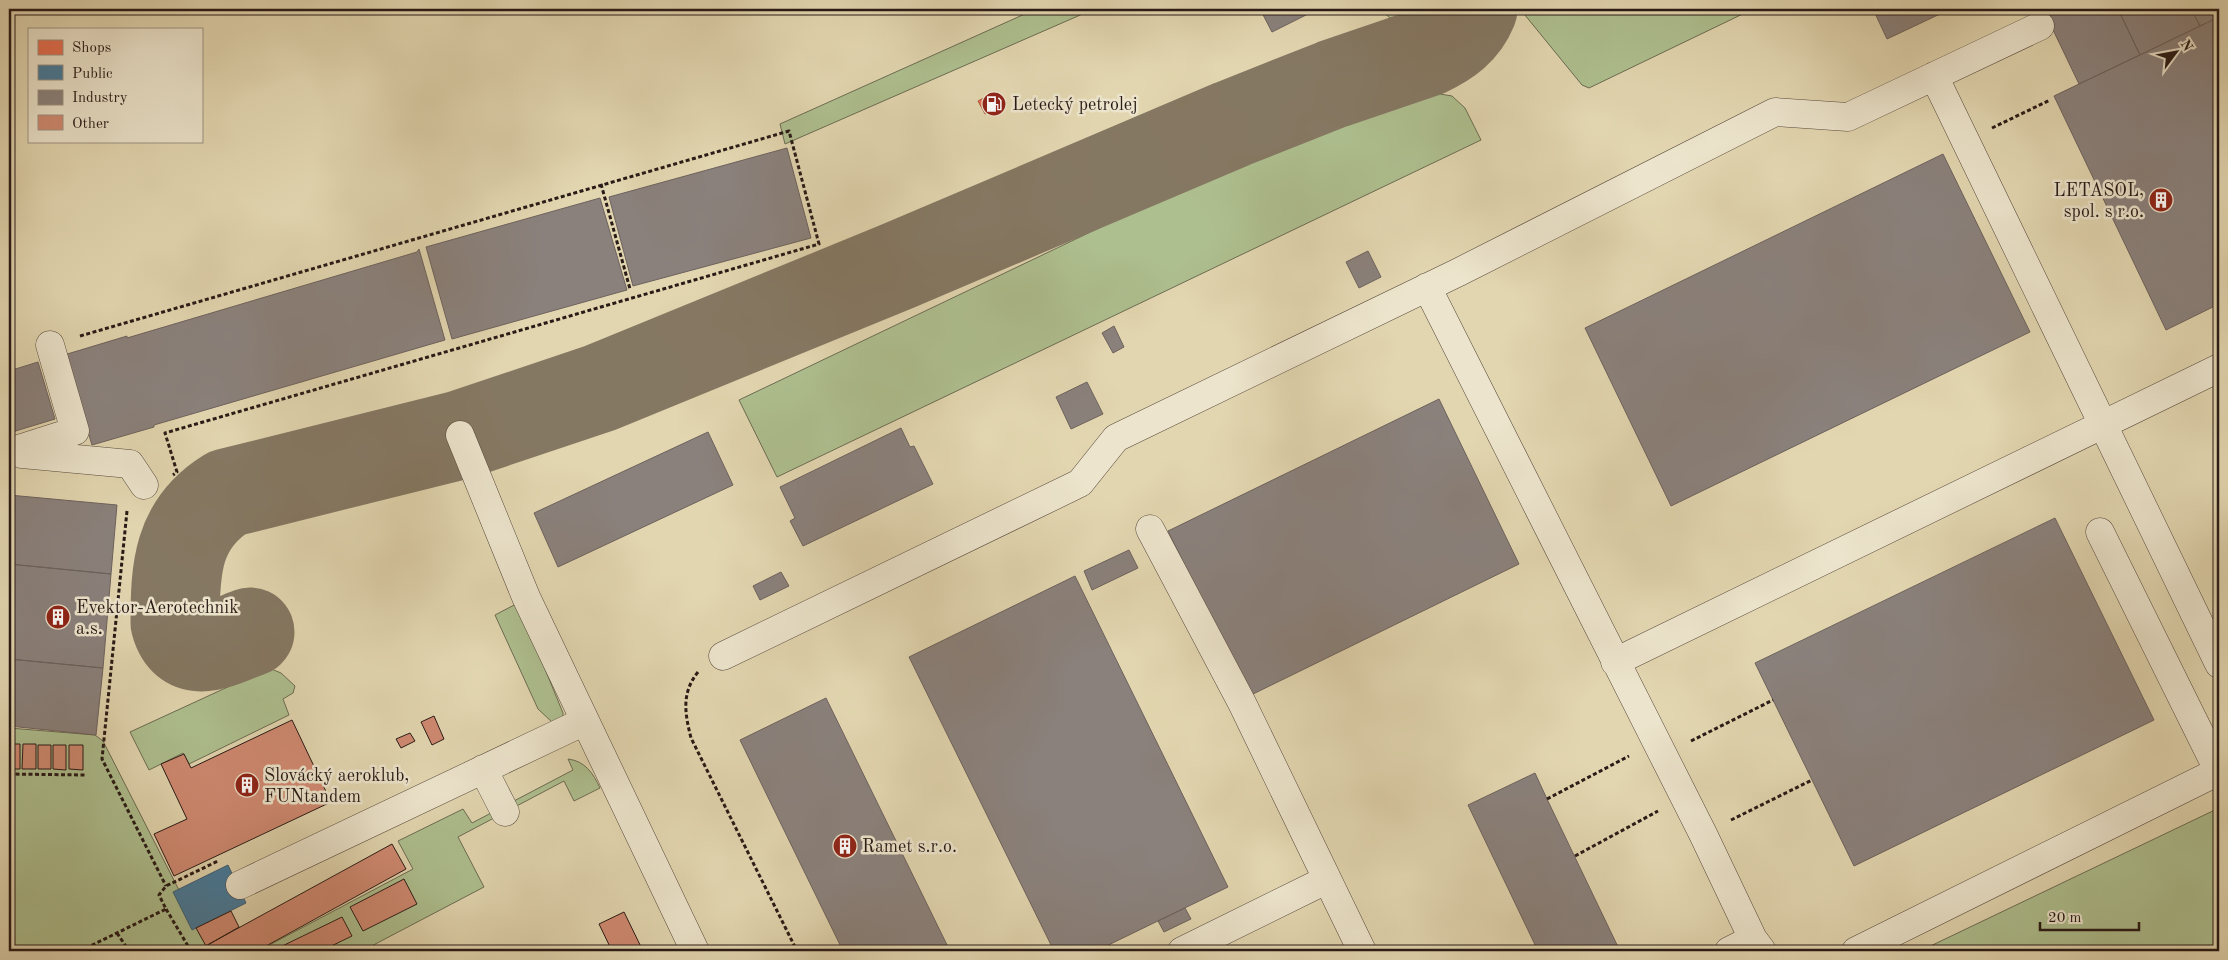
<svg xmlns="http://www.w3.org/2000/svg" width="2228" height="960" font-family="'Old Standard TT',serif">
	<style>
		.green { fill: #aebf8f; stroke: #6b6c52 }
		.shops { fill: #e76f51; stroke: #ae563f }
		.public { fill: #457b9d; stroke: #3c5e74 }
		.industry { fill: #8a817c; stroke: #6d625d }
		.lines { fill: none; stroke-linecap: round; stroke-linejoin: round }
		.taxiway { stroke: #857863; stroke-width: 89 }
		.building { fill: #d08a72; stroke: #281a16 }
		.minor-casing { stroke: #56493c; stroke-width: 29 }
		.path { stroke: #281a16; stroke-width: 3; stroke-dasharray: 4 2.5; stroke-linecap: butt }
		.minor { stroke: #ece4cc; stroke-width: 28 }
		.labels { text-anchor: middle; stroke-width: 5; stroke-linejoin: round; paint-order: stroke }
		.poi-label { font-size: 18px; fill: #281a16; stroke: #ece4cc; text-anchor: start }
	</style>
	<rect width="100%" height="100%" fill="#e2d6b0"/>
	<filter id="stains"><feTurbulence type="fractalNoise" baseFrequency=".004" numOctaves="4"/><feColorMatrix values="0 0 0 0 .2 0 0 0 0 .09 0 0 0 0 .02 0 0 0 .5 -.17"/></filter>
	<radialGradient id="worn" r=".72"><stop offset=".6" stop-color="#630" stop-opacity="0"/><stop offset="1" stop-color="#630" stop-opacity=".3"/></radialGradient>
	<path class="green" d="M1027 9H1094L785 144 780 124 1027 13Z
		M1380 9H1425L1419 23 1410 29 1401 28Z
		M1520 9H1753L1589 88 1582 85Z
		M1422 91 1452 96 1465 108 1481 140 777 477 739 400 1327 119 1388 92Z
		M518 603 563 713V717L553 723 538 709 495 615Z
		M269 668 281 673 295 686 293 693 283 699 289 715 189 764 183 753 149 770 130 732Z
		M9 728 95 735 103 741 210 951H9Z
		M568 759C585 761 593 773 600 788L574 801 564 781 458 837 484 887 362 951H258L413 869 398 841 463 809 472 823 573 770Z
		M2219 808V951H1920Z"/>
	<path class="shops" d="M991 94 998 107 985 114 978 101Z"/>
	<path class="public" d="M228 865 246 903 192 930 173 892Z"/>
	<path class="industry" d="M1260 9H1318L1272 32Z
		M1873 9H1938L1940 14 1887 39Z
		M2043 9H2118L2140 55 2079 84Z
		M2118 9H2191L2200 26 2140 55Z
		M2191 9H2219V17L2200 26Z
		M2219 17V304L2166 330 2054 96Z
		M787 148 811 238 633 286 609 197Z
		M1943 154 2030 332 1671 506 1585 328Z
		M600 198 627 290 452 339 426 247Z
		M419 249 445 340 154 425V427L92 445 64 355 127 336V338L417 252Z
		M1368 251 1381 277 1359 288 1346 262Z
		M1114 326 1124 347 1113 353 1102 333Z
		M38 362 55 419 9 433V371Z
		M1087 382 1103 414 1071 429 1056 397Z
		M1439 399 1519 564 1249 696 1168 531Z
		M901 428 910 447 914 446 933 484 803 546 790 521 795 518 780 487Z
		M708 432 733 485 558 567 534 513Z
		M9 495 117 505 111 574 9 564Z
		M2055 518 2154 720 1854 866 1755 663Z
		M1129 550 1138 568 1092 590 1084 571Z
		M9 564 111 574 103 668 9 659Z
		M781 572 789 586 760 600 753 586Z
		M1075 576 1228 887 1096 951H1054L909 657Z
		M9 659 103 668 96 735 9 726Z
		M826 698 950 951H843L740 740Z
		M1535 773 1547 799 1620 951H1538L1468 805Z
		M1185 908 1191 919 1164 932 1158 921Z"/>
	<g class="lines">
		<path class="taxiway" d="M250 632C223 642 186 664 175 623 175 569 177 524 227 493L460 435 600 388 898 266 1232 124 1333 84 1427 52C1448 42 1464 31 1473 9"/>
	</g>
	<path class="building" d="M434 716 444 739 432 745 421 722Z
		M292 720 331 802 174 876 154 834 187 819 161 764 184 754 191 768Z
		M410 733 415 741 401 748 396 739Z
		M9 744H20V769H9Z
		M23 744H36V769H22Z
		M38 745H51V769H38Z
		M53 745H66V770L53 769Z
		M69 745H83V770L69 769Z
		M392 844 406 869 257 951H202L200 949Z
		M404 879 417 904 363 931 350 907Z
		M231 911 239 927 206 946 196 928Z
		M624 912 643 951H612L599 924Z
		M342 917 352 936 321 951H272Z"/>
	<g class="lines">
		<defs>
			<path id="minor" d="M1934 76 2219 664
				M1427 287 1703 834 1753 939 1762 951
				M460 435 526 597 695 951
				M9 452 75 431 50 345
				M22 454 130 464 144 485
				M1150 529 1242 703 1362 951
				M2100 532 2219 772
				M723 656 1080 483 1116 438 1459 272 1775 112 1848 117 2040 26
				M1615 662 2219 368
				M483 769 505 812
				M240 885 585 721
				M1182 951 1326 880
				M1729 951 1753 939
				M1856 951 2219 771"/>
		</defs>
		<use href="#minor" class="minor-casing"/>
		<path class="path" d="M1992 128 2050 100
			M601 184 630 289
			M80 336 789 131 819 244 165 433 177 472 173 475
			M127 511 102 759 166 886
			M698 672C681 693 685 714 691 738L797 951
			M1691 741 1773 700
			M9 774 87 775
			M1547 799 1629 756
			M1731 820 1812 780
			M1575 856 1658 811
			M166 909 191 951
			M117 933 129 951
			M80 951 166 909 159 895 166 886 218 861"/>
		<use href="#minor" class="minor"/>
	</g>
	<defs>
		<symbol id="fuel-disc" viewBox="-11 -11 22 22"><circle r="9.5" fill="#8f2418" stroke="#ece4cc"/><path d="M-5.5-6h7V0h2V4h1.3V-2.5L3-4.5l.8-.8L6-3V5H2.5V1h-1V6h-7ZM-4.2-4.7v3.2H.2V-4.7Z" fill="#fff"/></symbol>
		<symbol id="building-disc" viewBox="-11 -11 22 22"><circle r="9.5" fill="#8f2418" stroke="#ece4cc"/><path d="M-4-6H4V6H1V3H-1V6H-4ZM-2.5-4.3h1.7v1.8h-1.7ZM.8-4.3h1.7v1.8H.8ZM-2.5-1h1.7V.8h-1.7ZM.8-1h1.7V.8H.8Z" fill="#fff"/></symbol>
	</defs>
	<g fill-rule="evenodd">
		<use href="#fuel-disc" x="980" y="90" width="28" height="28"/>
		<use href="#building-disc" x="2147" y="186" width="28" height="28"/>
		<use href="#building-disc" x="44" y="603" width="28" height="28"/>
		<use href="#building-disc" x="233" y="771" width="28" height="28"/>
		<use href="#building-disc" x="831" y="832" width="28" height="28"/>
	</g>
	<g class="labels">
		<g class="poi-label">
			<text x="1012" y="110">Letecký petrolej</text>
			<text x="2144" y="196" text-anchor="end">LETASOL,<tspan x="2144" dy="21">spol. s r.o.</tspan></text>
			<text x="76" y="613">Evektor-Aerotechnik<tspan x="76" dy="21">a.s.</tspan></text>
			<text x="264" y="781">Slovácký aeroklub,<tspan x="264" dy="21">FUNtandem</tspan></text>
			<text x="862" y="852">Ramet s.r.o.</text>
		</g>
	</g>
	<rect width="2228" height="960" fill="none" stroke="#e2d6b0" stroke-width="30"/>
	<rect x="10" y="10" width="2208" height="940" fill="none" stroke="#281a16" stroke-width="2.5"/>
	<rect x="15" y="15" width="2198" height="930" fill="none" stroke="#281a16"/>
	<rect x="28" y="28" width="175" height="115" fill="#ece4cc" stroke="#9e9383"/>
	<rect x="38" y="40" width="25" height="15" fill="#e76f51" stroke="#9e9383"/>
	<text x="72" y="52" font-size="15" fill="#281a16">Shops</text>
	<rect x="38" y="65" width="25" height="15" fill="#457b9d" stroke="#9e9383"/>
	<text x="72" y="78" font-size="15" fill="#281a16">Public</text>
	<rect x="38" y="90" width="25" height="15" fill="#8a817c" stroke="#9e9383"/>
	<text x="72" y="102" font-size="15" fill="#281a16">Industry</text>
	<rect x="38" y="115" width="25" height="15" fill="#d08a72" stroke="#9e9383"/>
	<text x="72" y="128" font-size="15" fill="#281a16">Other</text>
	<g transform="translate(2176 52) rotate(58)" stroke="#ece4cc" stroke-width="4" paint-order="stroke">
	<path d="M0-4L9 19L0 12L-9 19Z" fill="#281a16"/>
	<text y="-8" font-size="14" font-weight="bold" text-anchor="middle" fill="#281a16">N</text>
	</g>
	<path d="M2040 922v8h99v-8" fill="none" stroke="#281a16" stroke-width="2.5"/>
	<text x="2048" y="922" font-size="15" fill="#281a16" stroke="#ece4cc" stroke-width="4" paint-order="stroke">20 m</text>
	<rect width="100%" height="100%" filter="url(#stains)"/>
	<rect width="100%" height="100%" fill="url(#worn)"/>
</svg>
